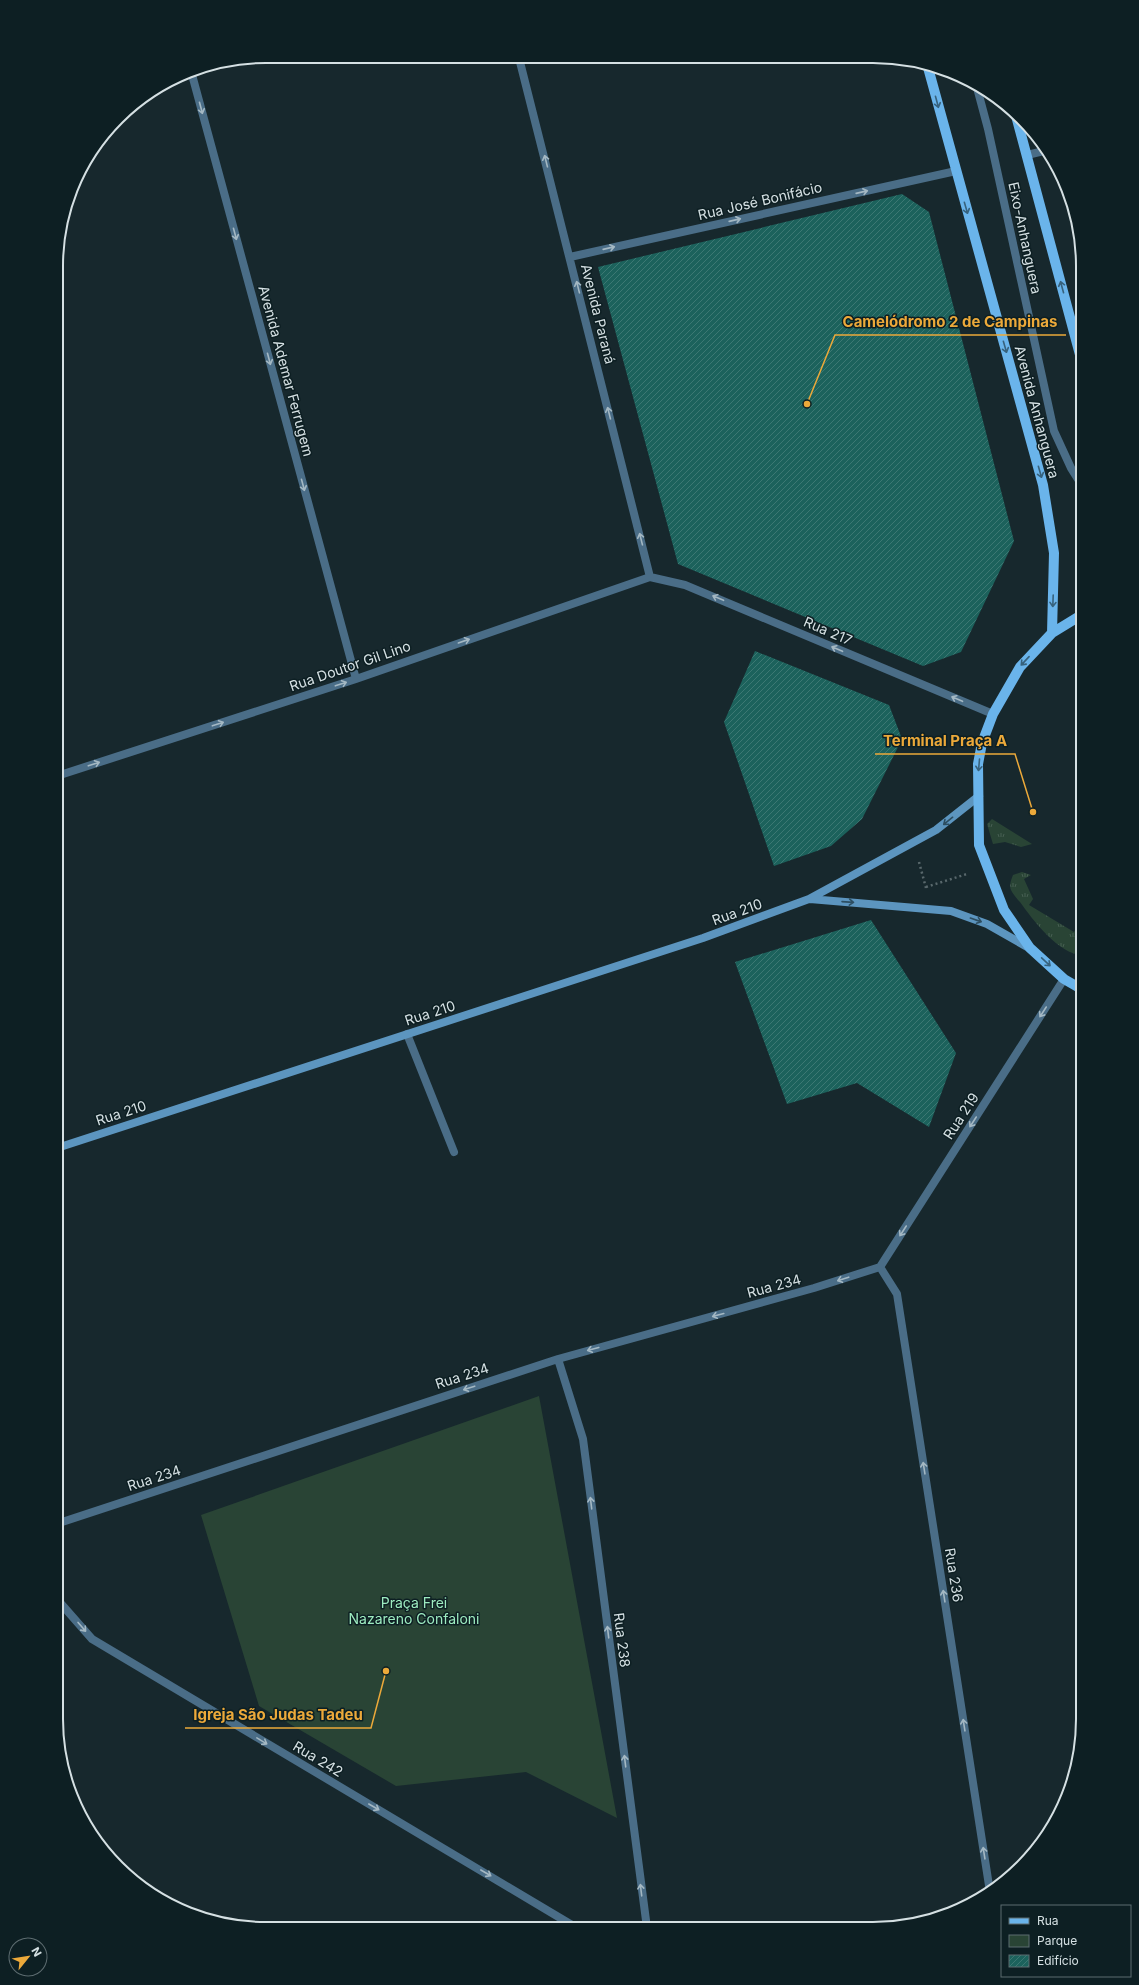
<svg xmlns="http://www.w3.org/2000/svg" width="1139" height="1985" font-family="Inter,sans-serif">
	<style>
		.grass { fill: url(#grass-tufts) }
		.park { fill: #294435 }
		.building { fill: url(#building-hatch) }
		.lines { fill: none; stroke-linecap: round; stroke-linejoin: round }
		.path { stroke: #59686c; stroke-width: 2.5; stroke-dasharray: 2 3; stroke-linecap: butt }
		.lane { stroke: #4a6d87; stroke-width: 8 }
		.street { stroke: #4a6d87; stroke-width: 8 }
		.secondary { stroke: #5c95bf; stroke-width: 8 }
		.primary { stroke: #6ab4eb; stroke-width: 10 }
		.oneway { stroke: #37627d }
		.oneway2 { stroke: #a4b8c3 }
		.oneway3 { stroke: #2d4e61 }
		.labels { text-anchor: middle; stroke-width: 3; stroke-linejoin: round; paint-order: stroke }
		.street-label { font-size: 14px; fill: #d5e0e3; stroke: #0d1f23 }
		.park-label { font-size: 14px; fill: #9debc0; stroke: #0d1f23 }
		.rim { fill: none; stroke: #d5e0e3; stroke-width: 2 }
		.leader { fill: none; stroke: #eca93a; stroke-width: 1.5 }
		.callout-dot { fill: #eca93a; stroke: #0d1f23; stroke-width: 1.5 }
		.callout-label { font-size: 15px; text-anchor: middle; font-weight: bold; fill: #eca93a; stroke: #0d1f23; stroke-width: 3; stroke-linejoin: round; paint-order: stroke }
	</style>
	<defs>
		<pattern id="grass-tufts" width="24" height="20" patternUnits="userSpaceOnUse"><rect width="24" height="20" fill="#294435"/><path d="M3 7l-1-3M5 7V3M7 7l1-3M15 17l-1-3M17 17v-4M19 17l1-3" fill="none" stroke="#475f52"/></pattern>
		<pattern id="building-hatch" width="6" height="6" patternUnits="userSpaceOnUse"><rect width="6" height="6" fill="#1c625c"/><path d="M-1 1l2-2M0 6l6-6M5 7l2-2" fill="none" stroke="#3c7873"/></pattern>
	</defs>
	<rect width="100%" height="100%" fill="#17282d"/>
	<path class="grass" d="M992 819 1032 844 1021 847 1005 842 993 844 987 824Z
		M1022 872 1031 875 1024 879 1033 899 1029 905 1074 932 1083 917V955C1059 955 1033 920 1020 902 1017 899 1013 894 1011 890 1009 886 1011 880 1013 875Z"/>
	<path class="park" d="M539 1396 617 1818 526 1772 396 1786 259 1706 201 1515Z"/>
	<path class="building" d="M902 194 929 212 1014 541 961 652 923 666 678 564 598 267Z
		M755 651 889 705 902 739 862 819 831 846 774 866 724 722Z
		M871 920 956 1053 929 1127 857 1083 787 1104 735 962Z"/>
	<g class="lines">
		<path class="path" d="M919 862 926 888
			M926 887 967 874"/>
		<path class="lane" d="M976 84 988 129 1054 431 1071 468 1083 487
			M407 1034 454 1152"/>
		<path class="street" d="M519 58 650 577
			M191 71 356 679
			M1027 155 1048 150
			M570 257 956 171
			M650 577 685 585 993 714
			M57 776 356 679 650 577
			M880 1267 897 1294 990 1892
			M880 1267 1064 979
			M558 1359 583 1439 647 1928
			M56 1524 558 1359 814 1288 880 1267
			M56 1598 92 1639 577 1928"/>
		<path class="secondary" d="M810 899 951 911 987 924 1029 948
			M57 1148 703 938 809 899 936 830 979 796"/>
		<path class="primary" d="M927 64 1043 485 1054 553 1052 633
			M1015 112 1083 366
			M1083 990 1064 979 1030 948 1004 910 979 845 978 764 982 743 993 714 1020 667 1052 633 1083 614"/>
	</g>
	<defs><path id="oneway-shaft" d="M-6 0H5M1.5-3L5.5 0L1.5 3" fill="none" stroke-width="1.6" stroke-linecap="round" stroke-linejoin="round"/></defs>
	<g class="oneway">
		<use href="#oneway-shaft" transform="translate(937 102) rotate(75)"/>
		<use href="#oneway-shaft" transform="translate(966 208) rotate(74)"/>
		<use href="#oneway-shaft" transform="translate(1062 287) rotate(-105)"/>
		<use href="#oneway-shaft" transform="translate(1005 347) rotate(74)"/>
		<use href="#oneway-shaft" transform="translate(1040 472) rotate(74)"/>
		<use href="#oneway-shaft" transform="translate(1053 601) rotate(92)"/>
		<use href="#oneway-shaft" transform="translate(1025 661) rotate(133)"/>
		<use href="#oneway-shaft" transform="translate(979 765) rotate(95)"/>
		<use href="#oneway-shaft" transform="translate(1046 962) rotate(43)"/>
	</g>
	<g class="oneway2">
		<use href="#oneway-shaft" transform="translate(201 108) rotate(75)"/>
		<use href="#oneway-shaft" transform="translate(546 161) rotate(-104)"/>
		<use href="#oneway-shaft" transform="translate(862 192) rotate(-13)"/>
		<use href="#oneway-shaft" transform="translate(735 220) rotate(-13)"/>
		<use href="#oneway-shaft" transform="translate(235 234) rotate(75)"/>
		<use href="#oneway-shaft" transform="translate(609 248) rotate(-13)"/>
		<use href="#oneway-shaft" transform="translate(578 287) rotate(-104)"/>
		<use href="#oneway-shaft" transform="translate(269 359) rotate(75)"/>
		<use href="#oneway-shaft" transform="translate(609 413) rotate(-104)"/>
		<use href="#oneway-shaft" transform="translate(303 485) rotate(75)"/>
		<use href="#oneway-shaft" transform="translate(641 539) rotate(-104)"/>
		<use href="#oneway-shaft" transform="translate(718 598) rotate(-157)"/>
		<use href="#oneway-shaft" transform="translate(464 641) rotate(-19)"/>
		<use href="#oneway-shaft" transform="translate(837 649) rotate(-157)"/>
		<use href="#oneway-shaft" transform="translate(341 684) rotate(-18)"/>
		<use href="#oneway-shaft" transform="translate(957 699) rotate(-157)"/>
		<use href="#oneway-shaft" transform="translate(218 724) rotate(-18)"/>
		<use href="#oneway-shaft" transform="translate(94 764) rotate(-18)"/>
		<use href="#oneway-shaft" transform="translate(1043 1012) rotate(123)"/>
		<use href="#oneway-shaft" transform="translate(973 1122) rotate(123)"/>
		<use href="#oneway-shaft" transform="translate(903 1231) rotate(123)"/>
		<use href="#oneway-shaft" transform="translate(843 1279) rotate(162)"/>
		<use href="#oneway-shaft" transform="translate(718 1315) rotate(165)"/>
		<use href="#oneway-shaft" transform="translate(593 1349) rotate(165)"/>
		<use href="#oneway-shaft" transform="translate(469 1388) rotate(162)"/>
		<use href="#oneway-shaft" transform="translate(924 1468) rotate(-99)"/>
		<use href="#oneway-shaft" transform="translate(591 1503) rotate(-97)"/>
		<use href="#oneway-shaft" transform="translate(944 1596) rotate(-99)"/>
		<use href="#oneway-shaft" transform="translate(82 1627) rotate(49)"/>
		<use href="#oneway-shaft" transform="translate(608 1632) rotate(-97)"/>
		<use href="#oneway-shaft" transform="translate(964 1725) rotate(-99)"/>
		<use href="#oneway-shaft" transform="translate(262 1741) rotate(31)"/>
		<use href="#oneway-shaft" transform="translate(625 1761) rotate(-97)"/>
		<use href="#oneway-shaft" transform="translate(374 1807) rotate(30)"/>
		<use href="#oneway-shaft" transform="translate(984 1853) rotate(-99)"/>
		<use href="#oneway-shaft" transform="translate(486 1873) rotate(30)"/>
		<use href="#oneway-shaft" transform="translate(641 1890) rotate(-97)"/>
	</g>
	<g class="oneway3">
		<use href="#oneway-shaft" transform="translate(948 821) rotate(141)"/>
		<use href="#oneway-shaft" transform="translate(848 902) rotate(4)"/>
		<use href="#oneway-shaft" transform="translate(976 920) rotate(19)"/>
	</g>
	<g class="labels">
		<g class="street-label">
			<text transform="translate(760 201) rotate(-13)" y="5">Rua José Bonifácio</text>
			<text transform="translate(1025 238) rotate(78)" y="5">Eixo-Anhanguera</text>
			<text transform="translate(598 314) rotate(76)" y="5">Avenida Paraná</text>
			<text transform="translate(286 371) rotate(75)" y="5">Avenida Ademar Ferrugem</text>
			<text transform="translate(1037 412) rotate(75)" y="5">Avenida Anhanguera</text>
			<text transform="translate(828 631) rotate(23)" y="5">Rua 217</text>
			<text transform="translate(350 666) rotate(-19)" y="5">Rua Doutor Gil Lino</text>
			<text transform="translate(737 912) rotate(-20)" y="5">Rua 210</text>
			<text transform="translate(430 1013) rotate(-18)" y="5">Rua 210</text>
			<text transform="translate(121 1113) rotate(-18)" y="5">Rua 210</text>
			<text transform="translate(961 1116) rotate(-57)" y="5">Rua 219</text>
			<text transform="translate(774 1286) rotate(-15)" y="5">Rua 234</text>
			<text transform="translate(462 1376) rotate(-18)" y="5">Rua 234</text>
			<text transform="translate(154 1478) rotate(-18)" y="5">Rua 234</text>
			<text transform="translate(954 1575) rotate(81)" y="5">Rua 236</text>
			<text transform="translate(622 1640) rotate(83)" y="5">Rua 238</text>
			<text transform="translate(318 1759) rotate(31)" y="5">Rua 242</text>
		</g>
		<g class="park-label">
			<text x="414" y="1608">Praça Frei<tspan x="414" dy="16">Nazareno Confaloni</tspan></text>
		</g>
	</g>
	<path d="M0 0H1139V1985H0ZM266 63H873A203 203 0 0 1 1076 266V1719A203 203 0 0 1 873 1922H266A203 203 0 0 1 63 1719V266A203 203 0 0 1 266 63Z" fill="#0d1f23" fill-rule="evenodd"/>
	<path class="rim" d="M266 63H873A203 203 0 0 1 1076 266V1719A203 203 0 0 1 873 1922H266A203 203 0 0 1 63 1719V266A203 203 0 0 1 266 63Z"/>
	<path class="leader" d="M807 404L835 335H1066M1033 812L1015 754H875M386 1671L371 1728H185"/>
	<g class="callout-dot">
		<circle cx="807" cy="404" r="4"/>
		<circle cx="1033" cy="812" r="4"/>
		<circle cx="386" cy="1671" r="4"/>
	</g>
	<g class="callout-label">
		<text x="950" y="327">Camelódromo 2 de Campinas</text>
		<text x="945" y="746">Terminal Praça A</text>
		<text x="278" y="1720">Igreja São Judas Tadeu</text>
	</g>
	<rect x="1001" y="1905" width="130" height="72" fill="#0d1f23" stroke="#5d6c70"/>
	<rect x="1009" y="1918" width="20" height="6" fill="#6ab4eb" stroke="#5d6c70"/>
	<text x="1037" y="1925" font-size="12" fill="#d5e0e3">Rua</text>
	<rect x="1009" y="1935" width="20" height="12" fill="#294435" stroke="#5d6c70"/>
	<text x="1037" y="1945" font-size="12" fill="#d5e0e3">Parque</text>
	<rect x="1009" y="1955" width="20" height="12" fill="url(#building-hatch)" stroke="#5d6c70"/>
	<text x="1037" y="1965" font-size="12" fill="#d5e0e3">Edifício</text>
	<g transform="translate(28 1957) rotate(60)"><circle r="19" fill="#0d1f23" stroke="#5d6c70"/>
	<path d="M0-3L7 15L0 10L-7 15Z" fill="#eca93a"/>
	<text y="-6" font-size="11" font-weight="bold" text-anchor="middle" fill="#d5e0e3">N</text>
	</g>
</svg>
